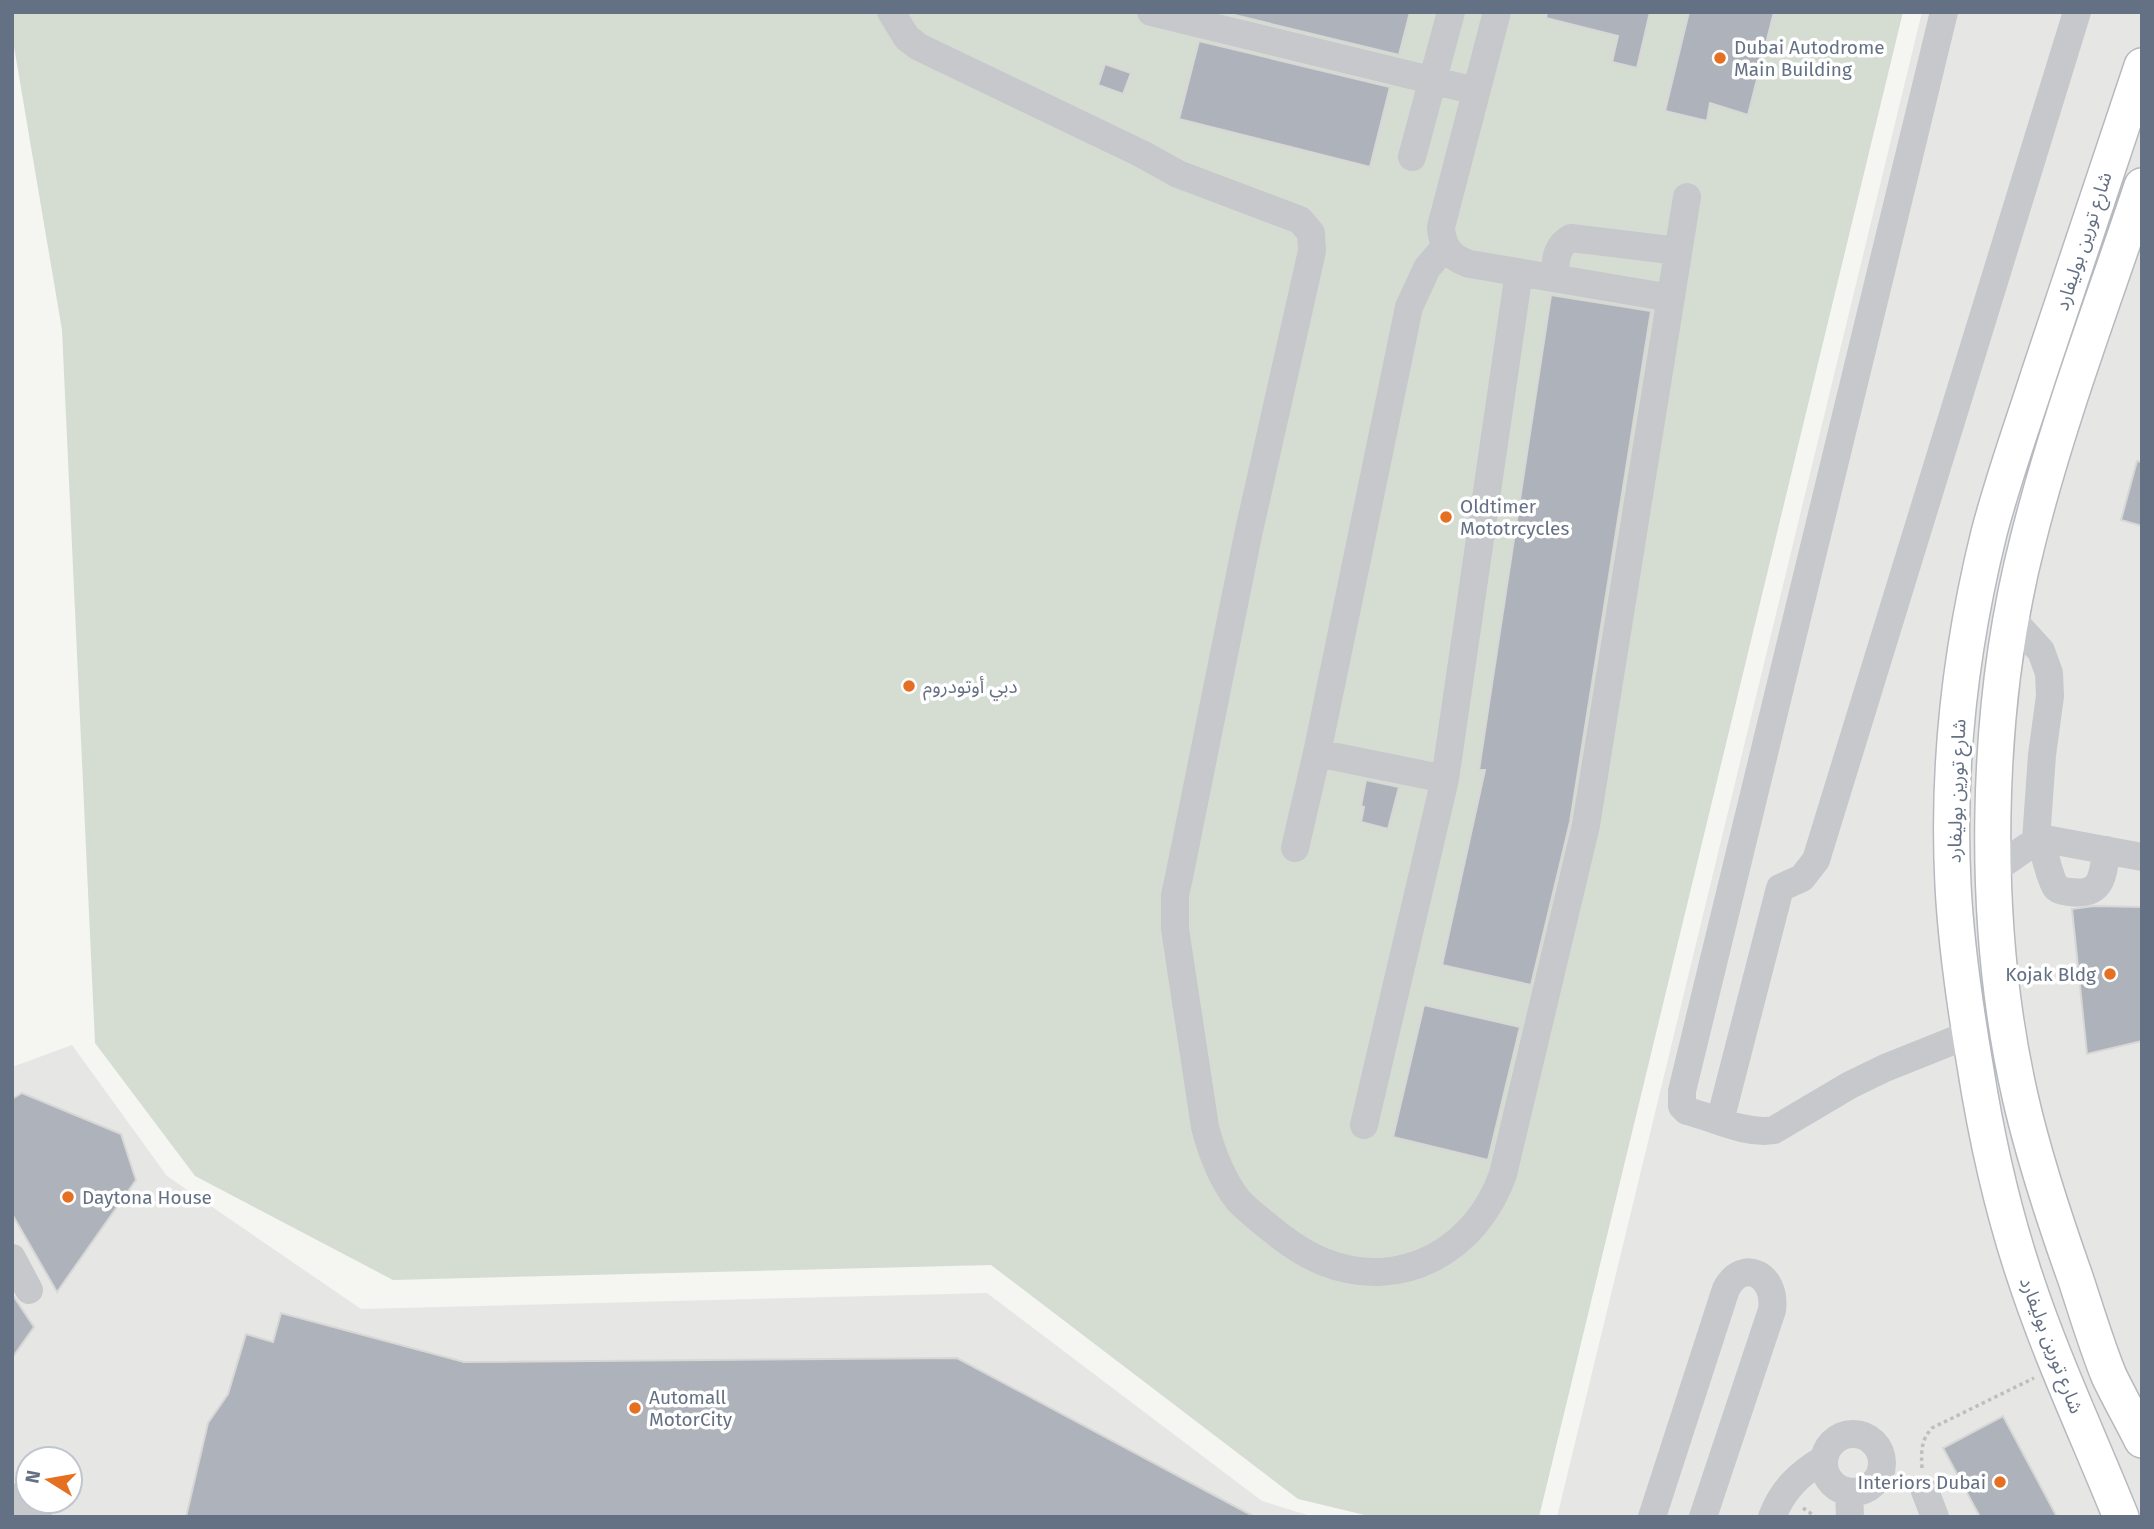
<svg xmlns="http://www.w3.org/2000/svg" width="2154" height="1529" font-family="'Fira Sans','Noto Sans Arabic',sans-serif">
	<style>
		.built { fill: #e6e6e5; fill-rule: evenodd }
		.green { fill: #d5ddd3 }
		.building { fill: #aeb3bb; stroke: #d7d7d5; stroke-width: 2 }
		.lines { fill: none; stroke-linecap: round; stroke-linejoin: round }
		.major-casing { stroke: #b6b9be; stroke-width: 38 }
		.path { stroke: #bdbec1; stroke-width: 3.5; stroke-dasharray: 3.5 3.5; stroke-linecap: butt }
		.minor { stroke: #c6c8cc; stroke-width: 28 }
		.major { stroke: #fff; stroke-width: 35 }
		.poi-dot { fill: #e67022; stroke: #fff; stroke-width: 2.5 }
		.labels { text-anchor: middle; stroke-width: 7; stroke-linejoin: round; paint-order: stroke }
		.poi-label { font-size: 19px; fill: #647084; stroke: #fff; text-anchor: start }
		.street-label { font-size: 19px; fill: #647084; stroke: #fff }
	</style>
	<rect width="100%" height="100%" fill="#f5f6f2"/>
	<path class="built" d="M1922 12H2142V1517H1557Z
		M72 1045 167 1176 361 1309 987 1293 1262 1501 1314 1517H12V1067ZM28 1459H70V1501H28Z"/>
	<path class="green" d="M12 12H1903L1539 1517H1373L1298 1499 991 1265 393 1280 195 1176 95 1043 62 330 12 35Z"/>
	<path class="building" d="M1222 12H1410L1399 55Z
		M1547 12H1650L1637 68 1612 62 1618 36 1546 18Z
		M1689 12H1774L1748 115 1710 103 1707 121 1665 111Z
		M1199 41 1390 87 1370 167 1179 119Z
		M1105 64 1131 73 1123 94 1098 85Z
		M1551 295 1651 311 1570 822 1531 985 1442 965 1485 770H1479Z
		M2137 461 2142 462V526L2121 520Z
		M1366 780 1399 787 1388 829 1361 822 1364 807 1361 806Z
		M2094 906 2142 907V1041L2087 1054 2072 909Z
		M1424 1005 1520 1027 1488 1160 1393 1137Z
		M22 1093 121 1134 136 1180 57 1292 12 1214V1099Z
		M12 1294 34 1327 12 1358Z
		M281 1313 464 1362 957 1358 1255 1517H186L208 1423 228 1394 246 1334 273 1342Z
		M2003 1416 2057 1517H1980L1943 1448Z"/>
	<g class="lines">
		<defs>
			<path id="major" d="M2142 186C2103 303 2058 420 2028 540 1984 711 1981 924 2020 1096 2034 1158 2054 1218 2075 1277 2086 1310 2096 1344 2109 1376 2119 1397 2131 1418 2142 1440
				M2121 1517C2088 1435 2050 1355 2023 1271 2001 1204 1986 1135 1975 1065 1965 1006 1956 945 1953 885 1947 768 1961 646 1989 533 2003 479 2022 427 2039 374 2073 271 2107 168 2142 66"/>
		</defs>
		<use href="#major" class="major-casing"/>
		<path class="path" d="M1922 1468C1921 1451 1921 1440 1932 1428L2034 1378
			M1803 1508 1816 1517"/>
		<path class="minor" d="M891 12 907 38 919 47 1142 154 1178 174 1300 220 1311 233 1312 251 1248 535 1179 877 1175 895V929L1205 1127C1212 1154 1221 1178 1238 1200 1247 1210 1259 1219 1270 1228 1287 1242 1304 1254 1324 1262 1402 1293 1477 1249 1503 1174L1586 825 1687 197
			M1151 12 1476 91
			M1497 12 1441 227C1442 246 1450 258 1470 264L1671 298
			M1944 12 1682 1091V1106L1687 1111C1715 1118 1746 1135 1774 1130L1850 1085 1885 1068 1970 1034
			M1412 157 1451 12
			M1554 278C1556 261 1555 246 1571 238L1678 251
			M2012 619 2041 651 2049 673 2050 696 2042 755 2036 840
			M1317 753 1445 779
			M2040 838C2045 853 2048 873 2055 886 2058 891 2064 891 2070 892 2102 896 2103 877 2106 850
			M1295 848 1317 753 1409 307 1427 268 1445 247
			M1994 870 2040 838 2142 857
			M1720 1121 1780 888 1802 878 1816 860 2077 12
			M1364 1125 1445 779 1519 272
			M12 1258 29 1290
			M1824 1463a29 29 0 1 1 58 0a29 29 0 1 1-58 0Z
			M1925 1491 1935 1517
			M1849 1492 1850 1517
			M12 1497 38 1517
			M1652 1517 1726 1289C1743 1257 1777 1275 1772 1310L1703 1517
			M1772 1517C1783 1489 1799 1474 1824 1459"/>
		<use href="#major" class="major"/>
	</g>
	<g class="poi-dot">
		<circle cx="1720" cy="58" r="7"/>
		<circle cx="1446" cy="517" r="7"/>
		<circle cx="909" cy="686" r="7"/>
		<circle cx="2110" cy="974" r="7"/>
		<circle cx="68" cy="1197" r="7"/>
		<circle cx="635" cy="1408" r="7"/>
		<circle cx="2000" cy="1482" r="7"/>
	</g>
	<g class="labels">
		<g class="poi-label">
			<text x="1734" y="54">Dubai Autodrome<tspan x="1734" dy="22">Main Building</tspan></text>
			<text x="1460" y="513">Oldtimer<tspan x="1460" dy="22">Mototrcycles</tspan></text>
			<text x="923" y="693">دبي أوتودروم</text>
			<text x="2096" y="981" text-anchor="end">Kojak Bldg</text>
			<text x="82" y="1204">Daytona House</text>
			<text x="649" y="1404">Automall<tspan x="649" dy="22">MotorCity</tspan></text>
			<text x="1986" y="1489" text-anchor="end">Interiors Dubai</text>
		</g>
		<g class="street-label">
			<text transform="translate(2083 241) rotate(-72)" y="7">شارع تورين بوليفارد</text>
			<text transform="translate(1956 791) rotate(-88)" y="7">شارع تورين بوليفارد</text>
			<text transform="translate(2052 1345) rotate(69)" y="7">شارع تورين بوليفارد</text>
		</g>
	</g>
	<rect width="2154" height="1529" fill="none" stroke="#647084" stroke-width="28"/>
	<g transform="translate(49 1480) rotate(281)"><circle r="33" fill="#ffffff" stroke="#c1c6ce" stroke-width="2"/>
	<path d="M0-5L12 26L0 18L-12 26Z" fill="#e67022"/>
	<text y="-10" font-size="19" font-weight="bold" text-anchor="middle" fill="#647084">N</text>
	</g>
</svg>
